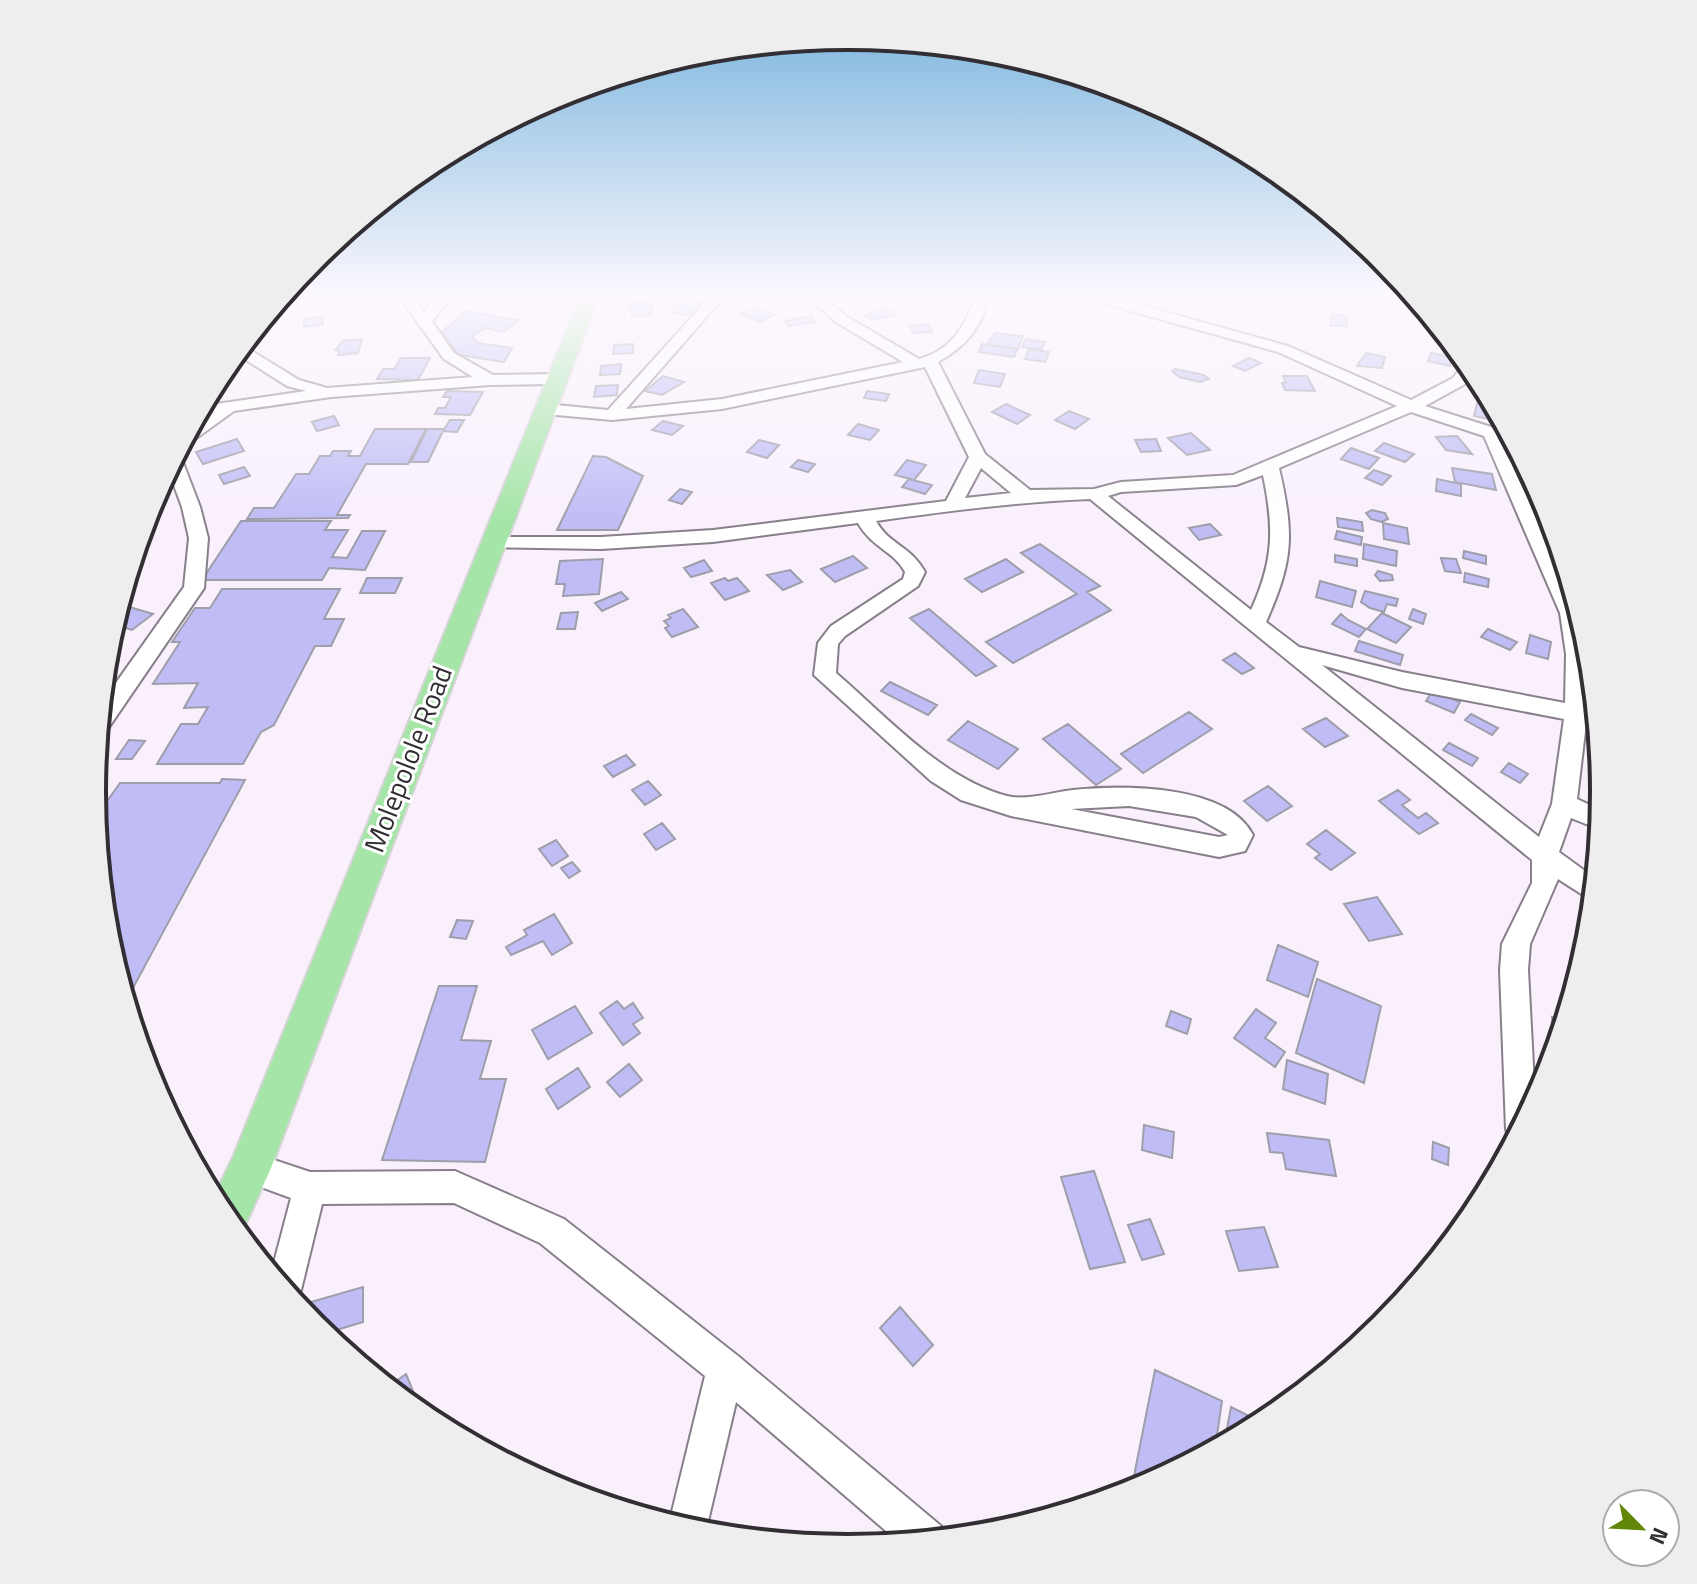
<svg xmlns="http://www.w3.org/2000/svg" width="1697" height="1584" font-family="'Titillium Web',sans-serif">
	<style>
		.building { fill: #c0bdf6; stroke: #9e9eaa; stroke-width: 2 }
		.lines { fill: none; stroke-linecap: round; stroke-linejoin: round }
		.minor-casing { stroke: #877f89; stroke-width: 4 }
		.major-casing { stroke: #d6d5d6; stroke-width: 4 }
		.minor { fill: #fff; fill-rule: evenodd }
		.major { fill: #a5e5a7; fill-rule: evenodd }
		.labels { text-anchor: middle; stroke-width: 6; stroke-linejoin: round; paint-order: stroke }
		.street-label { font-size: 28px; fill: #322e33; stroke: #fff }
		.rim { fill: none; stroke: #322e33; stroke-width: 4 }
	</style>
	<rect width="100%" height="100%" fill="#f9f0fc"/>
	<path class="building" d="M680 298 703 302 690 315 671 312 678 304H674Z
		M652 301V315L632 316V309H627L628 304Z
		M756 307 774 315 760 322 741 314Z
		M879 310H889L895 315 871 320 865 315Z
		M466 311 518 320 504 332 484 328 472 337 478 343 512 348 504 362 459 355 442 332Z
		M1331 314 1347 316V326H1331Z
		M323 316V324L304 327V319Z
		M811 316 815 322 789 326 785 321Z
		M929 324 932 332 914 333 910 326Z
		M995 333 1023 336 1018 349 987 344Z
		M362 339 358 353 338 355 339 350H335L343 341Z
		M1026 339 1045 342 1041 350 1022 347Z
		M633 344V353L613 354 614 345Z
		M982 344 1017 349 1014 357 979 352Z
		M1029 349 1049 352 1045 362 1025 359Z
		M1366 353 1385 357 1382 368 1357 366Z
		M1431 353 1456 358 1455 363 1451 362 1450 366 1428 361Z
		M401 358H430L418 380 377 379 383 369H394Z
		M1249 358 1261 363 1245 371 1233 366Z
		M621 364 620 374 600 375 601 366Z
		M1175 369 1204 375 1209 379 1200 382 1179 377 1172 371Z
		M979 370 1005 374 1000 387 974 383Z
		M229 372 221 389 210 391 219 373Z
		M663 376 684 382 662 395 645 391Z
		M1283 376H1307L1315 391 1285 390 1282 383H1286Z
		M618 385 617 395 594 397 596 386Z
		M447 391 483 392 470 415 435 414 438 408H445L451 397H443Z
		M867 391 889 394 886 401 864 398Z
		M1479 395 1491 398 1500 414 1498 421 1474 416Z
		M1006 404 1030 415 1017 424 992 412Z
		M1069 411 1089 419 1075 429 1055 420Z
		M334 416 339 425 317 431 312 422Z
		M450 420H464L457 432 443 431Z
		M663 421 683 426 672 435 652 430Z
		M858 424 879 430 870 440 848 435Z
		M375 429H426L408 464H366L337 515H350L348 518 247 519 254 508H274L296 474H309L320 456H330L333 451H351L348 456H360Z
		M427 429H444L428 462H411Z
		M1191 433 1210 450 1187 455 1168 438Z
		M1457 436 1472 454 1446 450 1436 437Z
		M237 439 244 451 203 464 196 452Z
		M1156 439 1161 451 1141 452 1135 440Z
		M759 440 779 445 767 458 747 452Z
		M1384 443 1414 454 1405 462 1375 451Z
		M1351 448 1379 458 1369 469 1341 459Z
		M593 456 606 457 643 476 618 530H557Z
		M798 460 815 464 808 472 791 467Z
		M907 460 926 465 914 480 895 475Z
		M244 467 250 476 224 484 219 475Z
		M1452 468 1492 474 1496 490 1455 482Z
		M1374 470 1391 476 1382 485 1365 478Z
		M909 479 932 485 925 494 902 487Z
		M1437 479 1461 484V496L1436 491Z
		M680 489 692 492 682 504 669 500Z
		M1372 510 1385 513 1388 519 1381 522 1371 519 1366 513Z
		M1337 518 1362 522 1363 531 1338 527Z
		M241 521H331L325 530H348L332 557 347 558 362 531H385L365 570 329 568 322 580H202Z
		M1383 523 1407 528 1409 544 1384 539Z
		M1210 524 1221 535 1199 540 1189 528Z
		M1337 531 1362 537 1361 545 1335 539Z
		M1040 544 1100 586 1087 592 1111 610 1013 663 986 642 1077 594 1021 553Z
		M1364 544 1397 551 1396 566 1363 559Z
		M1464 551 1486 556V564L1463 558Z
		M1335 555 1357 559V566L1335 562Z
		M853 556 867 568 835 582 821 569Z
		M1441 558 1456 559 1461 573 1445 571Z
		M603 559 599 594 563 596 565 584H556L560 561Z
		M1006 559 1023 572 982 592 965 579Z
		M704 560 712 571 691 577 684 568Z
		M790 570 802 582 783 590 767 575Z
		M1378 571 1392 575 1393 580 1380 581 1375 575Z
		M1465 573 1489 579 1488 587 1464 582Z
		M367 578H402L395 593H360Z
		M725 578 728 581 737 578 749 591 725 600 711 583Z
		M1320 581 1356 591 1352 607 1316 597Z
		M222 589H340L324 619H344L331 646H315L274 725 261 732 243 764H157L181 724H198L208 707 184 708 198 683 153 684 180 642H172L195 608H210Z
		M1365 591 1398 599 1396 606 1387 604 1384 612 1370 608 1361 602Z
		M621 592 628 599 602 611 595 603Z
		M126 606 153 614 132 630 113 624 116 614Z
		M683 609 698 627 672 637 665 628 669 626 664 621 671 618 668 615Z
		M929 609 996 666 976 676 910 618Z
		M1413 609 1426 614 1423 624 1409 619Z
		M578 612 575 629H557L561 613Z
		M1382 613 1411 627 1396 643 1367 629Z
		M1341 614 1348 620 1366 629 1359 637 1332 624Z
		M1488 629 1517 642 1510 650 1481 637Z
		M1530 635 1551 642 1548 659 1526 653Z
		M1359 641 1403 655 1400 665 1355 651Z
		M1235 653 1254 668 1242 674 1223 660Z
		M890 682 937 705 928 715 881 691Z
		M1433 690 1460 702 1454 713 1426 701Z
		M1189 712 1212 729 1143 773 1121 754Z
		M1471 714 1498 728 1492 735 1465 720Z
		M1326 718 1348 736 1325 747 1303 729Z
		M968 721 1018 749 998 769 948 740Z
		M1068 724 1121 769 1096 785 1043 739Z
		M129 740 145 741 132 759H116Z
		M1449 743 1478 758 1472 766 1443 750Z
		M626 755 635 765 613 777 604 766Z
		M1509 763 1528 774 1520 783 1501 772Z
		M222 779 245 780 126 1001 107 939 95 818 120 783H220Z
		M648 781 661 795 645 805 632 790Z
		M1268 786 1292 806 1267 821 1244 801Z
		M1398 790 1410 800 1402 805 1418 818 1426 813 1438 823 1419 834 1379 801Z
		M662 823 675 839 656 850 644 834Z
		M1326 830 1355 853 1331 870 1315 858 1320 854 1307 844Z
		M556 840 568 856 552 866 539 849Z
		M572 862 580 871 569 878 561 868Z
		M1377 897 1402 934 1369 941 1344 904Z
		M554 914 572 943 552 955 543 941 511 955 506 947 527 935 524 930Z
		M457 920 473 921 466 939 450 937Z
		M1278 945 1318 962 1308 997 1267 980Z
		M1317 979 1381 1006 1364 1083 1296 1053Z
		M439 986H477L461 1040 491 1041 480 1079H506L485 1162 382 1160Z
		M617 1001 624 1009 633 1003 643 1018 633 1024 640 1033 623 1045 600 1013Z
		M575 1006 592 1033 548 1059 532 1030Z
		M1256 1009 1276 1023 1265 1038 1285 1052 1275 1067 1234 1038Z
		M1171 1011 1191 1019 1187 1034 1166 1026Z
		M1552 1017 1565 1021 1555 1053Z
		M1287 1060 1328 1074 1325 1104 1283 1089Z
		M629 1064 642 1080 620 1097 607 1082Z
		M578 1068 590 1087 558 1109 546 1089Z
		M1144 1125 1174 1132 1172 1158 1142 1150Z
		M1267 1133 1329 1140 1336 1176 1286 1169 1283 1153 1270 1152Z
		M1433 1142 1449 1148 1448 1165 1432 1159Z
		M1094 1171 1125 1262 1090 1269 1061 1177Z
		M1150 1219 1164 1254 1142 1260 1128 1225Z
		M1264 1227 1278 1267 1239 1271 1226 1231Z
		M363 1287V1322L323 1334 297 1306Z
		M900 1307 933 1345 913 1366 880 1328Z
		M1155 1370 1222 1401 1215 1449 1145 1487 1133 1481Z
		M406 1374 418 1403 412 1407 388 1387Z
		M1231 1407 1263 1423 1224 1444Z"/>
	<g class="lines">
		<defs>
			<path id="minor" d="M400 298H414L424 312 436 298H450L432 322 454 353 493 375 555 374 563 379 555 384 490 385 331 397 234 411 191 442H182L191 427 210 414 197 415 202 406 306 391 287 386 235 353 242 345 299 380 327 388 473 377 444 359Z
				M709 298H723L626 409 722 399 903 362 836 322 809 298H824L846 316 919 359C950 351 966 326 974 298H988C981 329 966 346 938 362L985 454 1030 490 1094 489 1121 482 1233 475 1397 406 1278 352 1095 301 1093 298H1115L1288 346 1411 400 1453 378 1467 360 1474 369 1465 384 1425 406 1510 433 1516 445 1503 442 1580 613 1588 654 1587 707 1596 709 1598 725 1586 723 1577 799 1603 811 1601 830 1571 818 1559 852 1596 879 1594 902 1558 879 1530 944 1528 970 1535 1104 1515 1142 1510 1140 1506 1129 1500 970 1502 944 1532 883V860L1090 499C1017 502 948 511 876 521 889 545 910 545 925 572L918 586 845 636 838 644 836 673C886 716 942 779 1007 796 1026 801 1054 792 1073 790 1123 785 1227 784 1253 835L1245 851 1219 857 1011 816 961 800 931 781 814 675 818 643 831 626 903 579 905 572C894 551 872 548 858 523L713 542 601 549 485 547 483 543 485 539 492 537H601L713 530 946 501 969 457 925 367 722 409 612 420 545 414 537 409 545 404 608 410ZM1411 412 1484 436 1560 613 1566 654 1565 703 1402 672 1299 647 1266 622C1294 559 1294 534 1279 468ZM981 468 1011 493 965 498ZM1263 475C1274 528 1274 560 1251 610L1108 496 1121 492 1236 485ZM1322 665 1402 688 1564 719 1552 804 1539 837ZM1129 806 1196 817 1228 835 1219 837 1071 809Z
				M175 455 182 460 200 507 208 538 204 588 107 730 99 732 101 704 184 587 189 538 182 507 168 469Z
				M250 1152 310 1172 455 1171 564 1219 738 1356 941 1526 946 1538 900 1543 736 1402 705 1534 669 1524 705 1376 540 1243 454 1203 322 1204 301 1290 294 1303 271 1274 291 1198 239 1179 234 1168 239 1157Z"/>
			<path id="major" d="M580 298H598L271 1168 240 1236 213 1199 234 1155Z"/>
		</defs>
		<use href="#minor" class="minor-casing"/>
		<use href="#major" class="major-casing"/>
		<use href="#minor" class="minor"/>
		<use href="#major" class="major"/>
	</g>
	<linearGradient id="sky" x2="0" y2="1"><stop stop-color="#76b2dc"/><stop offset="0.57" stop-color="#fcf8fe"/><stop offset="1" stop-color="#fcf8fe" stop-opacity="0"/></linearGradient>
	<rect width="1697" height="520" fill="url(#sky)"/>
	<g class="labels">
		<g class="street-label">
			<text transform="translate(408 759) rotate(-69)" y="10">Molepolole Road</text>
		</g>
	</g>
	<path d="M0 0H1697V1584H0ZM106 792a742 742 0 1 1 1484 0a742 742 0 1 1-1484 0Z" fill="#efeeef" fill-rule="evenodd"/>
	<path class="rim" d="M106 792a742 742 0 1 1 1484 0a742 742 0 1 1-1484 0Z"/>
	<g transform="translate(1641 1528) rotate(114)"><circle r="38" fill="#ffffff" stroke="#adabad" stroke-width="2"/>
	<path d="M0-6L14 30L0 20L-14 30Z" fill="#618608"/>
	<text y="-12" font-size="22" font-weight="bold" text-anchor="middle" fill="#322e33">N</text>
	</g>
</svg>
